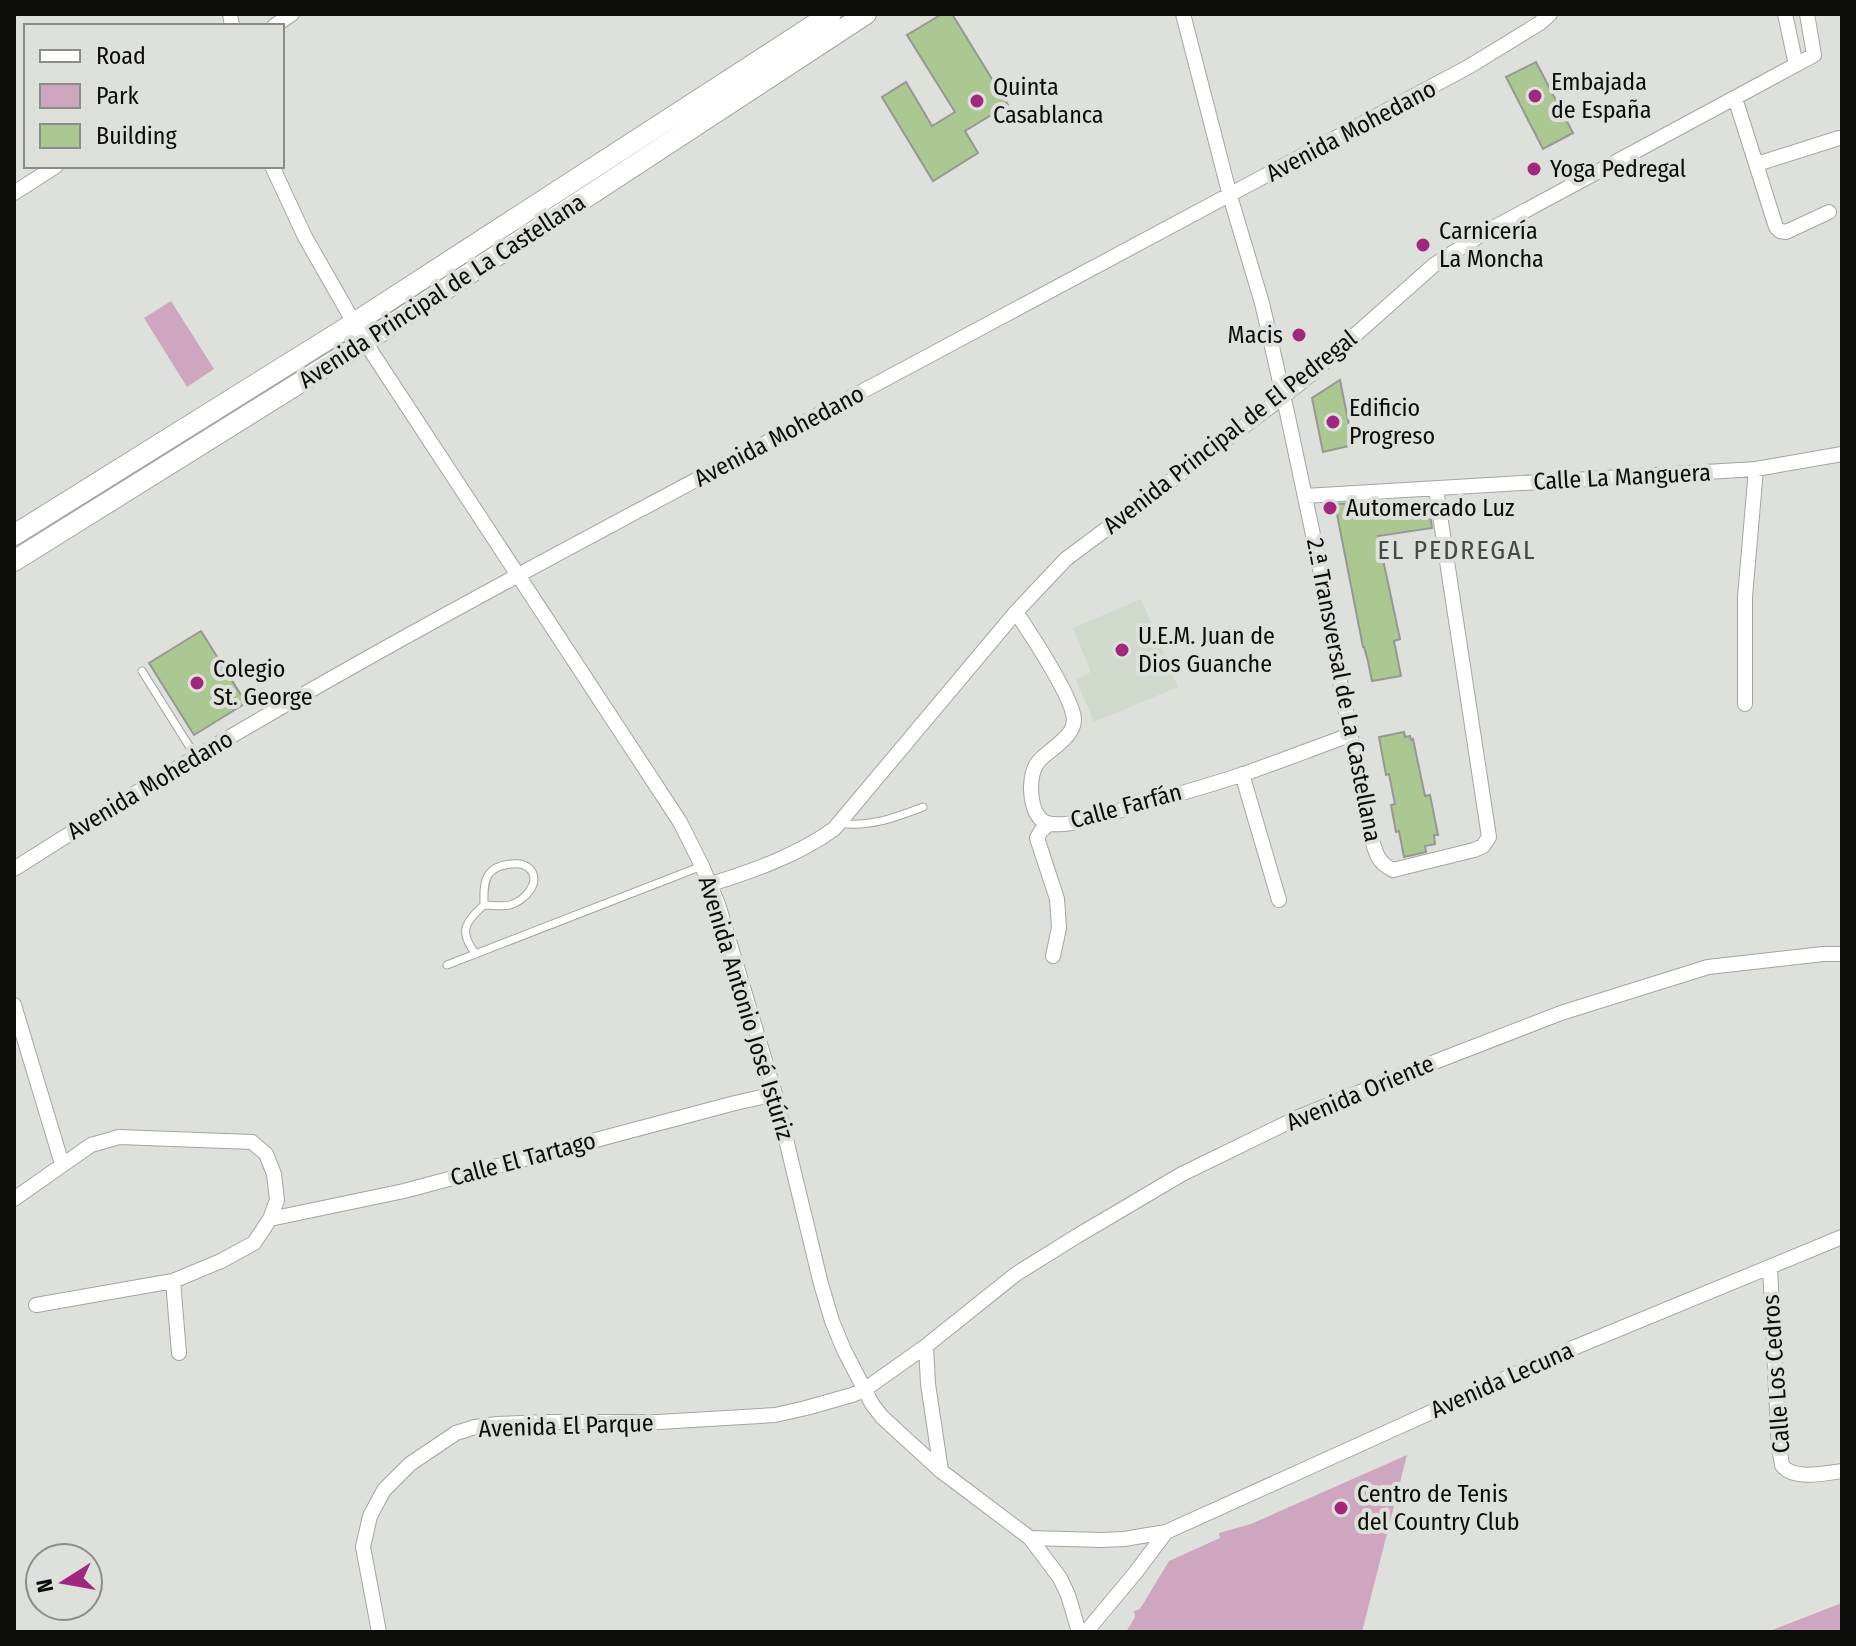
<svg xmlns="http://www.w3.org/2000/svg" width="1856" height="1646" font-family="'Fira Sans Condensed',sans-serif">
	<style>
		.built { fill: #d1d8cc }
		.green { fill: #cfa6bf }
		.building { fill: #acc892; stroke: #959893; stroke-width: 2 }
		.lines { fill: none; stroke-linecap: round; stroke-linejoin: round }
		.lane-casing { stroke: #a3a6a1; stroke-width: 9 }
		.street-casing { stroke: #a3a6a1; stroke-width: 16 }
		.secondary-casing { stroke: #a3a6a1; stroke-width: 22 }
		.lane { stroke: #fff; stroke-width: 7 }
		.street { stroke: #fff; stroke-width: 14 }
		.secondary { stroke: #fff; stroke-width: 20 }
		.poi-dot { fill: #a0287f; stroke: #dee1db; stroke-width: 3 }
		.labels { text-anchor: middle; stroke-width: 8; stroke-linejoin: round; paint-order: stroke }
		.poi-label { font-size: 24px; fill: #0c0d0b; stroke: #dee1db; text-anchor: start }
		.street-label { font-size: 24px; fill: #0c0d0b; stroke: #dee1db }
		.neighbourhood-label { font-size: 26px; letter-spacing: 2px; fill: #454843; stroke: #dee1db }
	</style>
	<rect width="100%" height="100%" fill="#dee1db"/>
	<path class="built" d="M1141 599 1178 687 1094 722 1076 680 1091 672 1073 628Z"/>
	<path class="green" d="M171 301 214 369 187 387 144 318Z
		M1407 1455 1362 1632H1126L1135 1617 1134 1611 1140 1609 1169 1561 1220 1538 1219 1533 1251 1524Z
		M1842 1603V1632H1767Z"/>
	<path class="building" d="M942 14H952L1008 105 965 131 978 153 933 181 882 97 906 82 932 126 955 112 907 35Z
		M1536 62 1573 133 1543 149 1506 77Z
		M1340 380 1353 445 1323 452 1312 398Z
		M1428 500 1432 528 1378 536 1400 639 1394 641 1401 676 1372 681 1368 661 1364 647H1363L1335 504 1359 503 1360 509Z
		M201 631 246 703 194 735 149 663Z
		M1404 732 1405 737 1410 736 1411 740 1413 739 1425 796 1430 795 1438 835H1434L1435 844 1425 846 1426 852 1404 857 1399 831 1396 832 1391 805 1395 804 1389 774 1386 775 1379 737Z"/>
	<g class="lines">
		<defs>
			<path id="lane" d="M142 671 196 757
				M840 823C869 828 896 817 923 807
				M476 954C458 932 465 922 484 905 493 905 502 907 510 905 524 901 543 882 529 868 520 860 496 864 489 874 483 882 484 895 484 905
				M447 965 702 866"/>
			<path id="street" d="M230 14 232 26
				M1183 14 1230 196 1262 303 1288 417 1319 563 1342 692 1371 837C1376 853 1377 862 1393 870L1474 850 1483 846 1489 837 1436 489
				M1785 14 1796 65
				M274 26 292 14
				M1735 98 1776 227 1780 231 1786 232 1829 212
				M1757 164 1839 138
				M272 166 305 237 365 342 680 822 702 866 718 904 775 1094 821 1284 832 1321 844 1350 872 1404 882 1417 941 1471 1030 1538 1060 1578 1068 1595 1079 1632
				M14 193 56 166
				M1305 496 1756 469 1842 454
				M1016 612C1030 633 1072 696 1074 719 1074 727 1069 735 1063 740 1045 758 1032 757 1031 787 1031 799 1034 819 1047 823 1063 828 1091 818 1107 814 1152 802 1197 789 1241 775 1278 762 1314 748 1350 735
				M1745 704V597L1756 469
				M1242 774 1279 900
				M1049 824 1041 831 1037 838 1057 899 1059 928 1053 956
				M14 869C265 708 529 568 792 429 1019 309 1245 188 1470 66L1540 23 1550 14
				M711 884C753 871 798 855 834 829L1016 612 1066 559 1279 400 1310 375 1434 265 1482 234 1814 55 1807 14
				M14 1005 62 1164
				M14 1199 91 1145 119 1137 252 1142 266 1154 274 1174 277 1200 270 1219 254 1243 221 1261 173 1281 179 1353
				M270 1219 404 1191 735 1103 775 1094
				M1770 1267 1779 1451C1780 1452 1782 1464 1782 1465 1792 1481 1827 1473 1842 1471
				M36 1305 173 1281
				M926 1346 928 1384 941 1471
				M1030 1538 1102 1540 1124 1539 1166 1532 1573 1348 1842 1237
				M379 1632 363 1547 370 1516 384 1490 410 1464 456 1433 475 1427 497 1424 548 1422H658L775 1415 806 1408 852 1395 864 1390 926 1346 1016 1274 1077 1236 1182 1174 1299 1117 1419 1068 1561 1013 1708 967 1823 954H1842
				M1086 1632 1136 1572 1166 1532"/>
			<path id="secondary" d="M14 535 354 323 831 14
				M14 561 365 342 866 14"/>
		</defs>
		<use href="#lane" class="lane-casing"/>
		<use href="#street" class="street-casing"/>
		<use href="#secondary" class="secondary-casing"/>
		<use href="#lane" class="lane"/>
		<use href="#street" class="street"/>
		<use href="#secondary" class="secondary"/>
	</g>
	<g class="poi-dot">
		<circle cx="1535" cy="96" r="8"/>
		<circle cx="977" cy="101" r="8"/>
		<circle cx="1534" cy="169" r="8"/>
		<circle cx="1423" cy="245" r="8"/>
		<circle cx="1299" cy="335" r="8"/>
		<circle cx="1333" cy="422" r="8"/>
		<circle cx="1330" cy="508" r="8"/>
		<circle cx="1122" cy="650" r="8"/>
		<circle cx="197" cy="683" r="8"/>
		<circle cx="1341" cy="1508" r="8"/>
	</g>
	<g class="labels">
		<g class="poi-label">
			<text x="1551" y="90">Embajada<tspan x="1551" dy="28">de España</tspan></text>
			<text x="993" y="95">Quinta<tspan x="993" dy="28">Casablanca</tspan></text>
			<text x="1550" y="177">Yoga Pedregal</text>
			<text x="1439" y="239">Carnicería<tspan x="1439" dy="28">La Moncha</tspan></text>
			<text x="1283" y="343" text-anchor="end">Macis</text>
			<text x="1349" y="416">Edificio<tspan x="1349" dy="28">Progreso</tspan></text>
			<text x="1346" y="516">Automercado Luz</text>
			<text x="1138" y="644">U.E.M. Juan de<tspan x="1138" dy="28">Dios Guanche</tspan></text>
			<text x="213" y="677">Colegio<tspan x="213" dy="28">St. George</tspan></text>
			<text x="1357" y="1502">Centro de Tenis<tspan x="1357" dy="28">del Country Club</tspan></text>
		</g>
		<g class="street-label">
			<text transform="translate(1351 131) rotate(-28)" y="8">Avenida Mohedano</text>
			<text transform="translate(442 291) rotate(-33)" y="8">Avenida Principal de La Castellana</text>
			<text transform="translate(1230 432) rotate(-38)" y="8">Avenida Principal de El Pedregal</text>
			<text transform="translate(779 436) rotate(-28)" y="8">Avenida Mohedano</text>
			<text transform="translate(1622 477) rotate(-3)" y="8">Calle La Manguera</text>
			<text transform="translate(1344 690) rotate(79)" y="8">2.ª Transversal de La Castellana</text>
			<text transform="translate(150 785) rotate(-31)" y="8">Avenida Mohedano</text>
			<text transform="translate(1126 806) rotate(-15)" y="8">Calle Farfán</text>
			<text transform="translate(746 1008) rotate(73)" y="8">Avenida Antonio José Istúriz</text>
			<text transform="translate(1360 1093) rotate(-23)" y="8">Avenida Oriente</text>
			<text transform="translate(523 1159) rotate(-15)" y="8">Calle El Tartago</text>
			<text transform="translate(1776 1374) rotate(-94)" y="8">Calle Los Cedros</text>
			<text transform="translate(1502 1380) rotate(-24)" y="8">Avenida Lecuna</text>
			<text transform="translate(566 1426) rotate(-2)" y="8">Avenida El Parque</text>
		</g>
		<g class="neighbourhood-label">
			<text x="1457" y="559">EL PEDREGAL</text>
		</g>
	</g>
	<rect width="1856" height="1646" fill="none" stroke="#0c0d0b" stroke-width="32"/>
	<rect x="24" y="24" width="260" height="144" fill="#dee1db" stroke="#8a8c88" stroke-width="2"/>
	<rect x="40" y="50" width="40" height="12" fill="#ffffff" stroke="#8a8c88" stroke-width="2"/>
	<text x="96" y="64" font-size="24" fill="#0c0d0b">Road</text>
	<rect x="40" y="84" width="40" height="24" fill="#cfa6bf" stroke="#8a8c88" stroke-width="2"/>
	<text x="96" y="104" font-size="24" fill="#0c0d0b">Park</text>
	<rect x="40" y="124" width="40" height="24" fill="#acc892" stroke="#8a8c88" stroke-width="2"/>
	<text x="96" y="144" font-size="24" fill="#0c0d0b">Building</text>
	<g transform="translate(64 1582) rotate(259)"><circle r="38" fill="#dee1db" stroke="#8a8c88" stroke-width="2"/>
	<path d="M0-6L14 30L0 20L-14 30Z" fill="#a0287f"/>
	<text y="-12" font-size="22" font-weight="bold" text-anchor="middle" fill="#0c0d0b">N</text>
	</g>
</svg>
